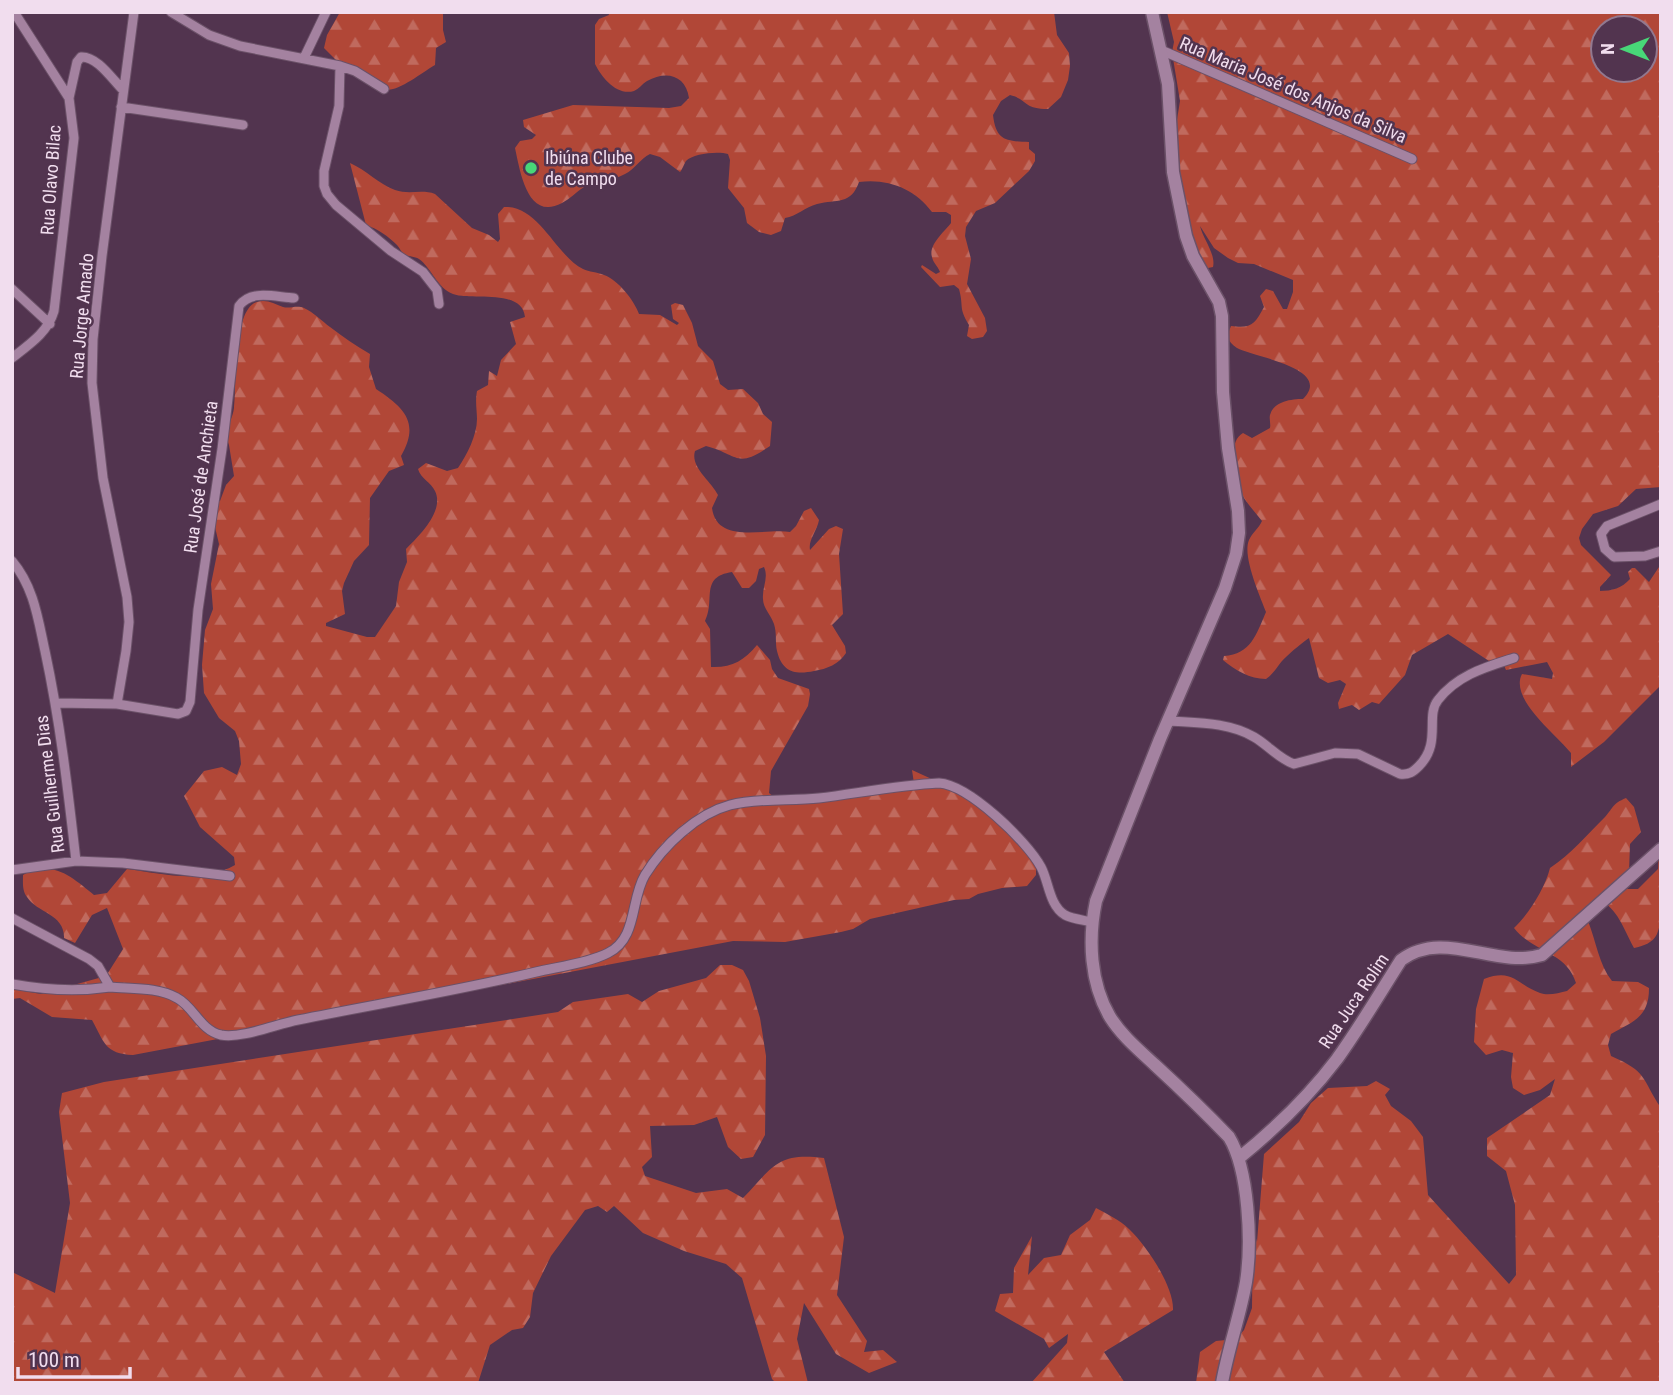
<svg xmlns="http://www.w3.org/2000/svg" width="1673" height="1395" font-family="'Roboto Condensed',sans-serif">
	<style>
		.forest { fill: url(#forest-firs); fill-rule: evenodd }
		.lines { fill: none; stroke-linecap: round; stroke-linejoin: round }
		.street-casing { stroke: #6b5168; stroke-width: 11 }
		.secondary-casing { stroke: #6b5168; stroke-width: 15 }
		.street { stroke: #a482a0; stroke-width: 9 }
		.secondary { stroke: #a482a0; stroke-width: 12 }
		.poi-dot { fill: #48d778; stroke: #52344f; stroke-width: 2.5 }
		.labels { text-anchor: middle; stroke-width: 5; stroke-linejoin: round; paint-order: stroke }
		.street-label { font-size: 18px; fill: #f1ddee; stroke: #52344f }
		.poi-label { font-size: 18px; fill: #f1ddee; stroke: #52344f; text-anchor: start }
	</style>
	<defs>
		<pattern id="forest-firs" width="22" height="20" patternUnits="userSpaceOnUse" patternTransform="scale(1.75)"><rect width="22" height="20" fill="#b14737"/><path d="M5 1l3.5 6h-7zM16 11l3.5 6h-7z" fill="#c06a5e"/></pattern>
	</defs>
	<rect width="100%" height="100%" fill="#52344f"/>
	<path class="forest" d="M340 12H443V30L446 42 436 48 435 65C421 73 400 91 385 90L338 62 324 48 327 35Z
		M608 12H1054L1057 35 1069 53 1070 66 1068 80 1061 97 1048 109C1023 109 1027 99 1010 95L1001 101 993 115C996 141 1006 141 1029 142V149L1035 154V161L1029 171 995 203 976 211 966 227 965 236 971 259 967 284 985 318 987 331 983 337 972 339 967 336 969 325C958 307 964 307 959 289L954 285 940 287 921 267 922 265 936 274 940 272C938 266 933 263 932 257 928 245 945 231 951 223V215L946 212H932C915 189 888 178 859 182 851 205 837 199 817 204 805 207 797 216 785 218L781 231 771 235 759 232 747 223 744 208 728 188 730 160 728 154C719 151 693 153 686 161 685 162 681 172 680 172L660 157 650 154C640 159 635 169 625 174 611 182 596 180 584 187 576 192 570 199 562 203 527 222 520 170 515 148L520 141 532 139 536 135 524 127 523 120 573 105 669 108 681 106 689 98C686 75 666 70 647 81 642 84 639 89 634 91 617 96 602 78 595 64V25L599 19 609 15Z
		M1167 12H1661V487L1636 489 1618 506 1593 514 1582 529 1579 538 1581 545 1611 575 1600 587V591C1612 591 1622 588 1630 579L1628 572 1632 568H1635L1649 582 1661 564V685L1604 742 1571 767V753C1556 734 1509 699 1522 674L1552 679 1553 673 1547 662 1506 670 1503 663 1489 661 1448 634 1412 655 1405 675 1379 704 1372 702 1359 710 1352 705 1339 709 1338 703 1346 684 1340 680 1328 683 1319 678 1309 638C1303 642 1291 652 1286 657 1278 664 1275 673 1266 679 1250 679 1235 670 1223 660L1224 656C1251 654 1256 635 1266 612 1260 596 1242 556 1249 540 1252 533 1259 528 1262 521 1256 513 1249 506 1244 498 1237 482 1225 443 1243 433L1252 438 1270 428C1271 424 1269 419 1270 415 1274 401 1292 399 1303 399 1334 368 1253 357 1237 348 1232 345 1229 341 1227 336L1231 326C1251 329 1255 324 1264 307L1260 296 1266 289 1273 291 1283 309H1287L1293 292V280L1254 264 1238 263 1228 258 1214 248 1200 226C1203 239 1216 254 1213 267L1208 268 1203 264 1189 233 1187 211 1175 156 1176 126 1180 101 1172 52 1174 42ZM1603 28H1645V70H1603Z
		M350 163C366 170 379 184 395 190 409 195 422 189 435 194L472 228 489 235 498 242 500 239 498 214 504 207C539 205 556 256 583 269 589 272 597 272 604 275 618 280 634 300 639 314L660 315 677 325 679 323 673 319 671 305 675 303 683 305 692 323 698 346 713 361 720 384 728 390 743 389 758 403 763 414 772 422 770 446C736 470 738 454 706 446L695 451C690 467 711 481 718 495L712 508C717 545 765 528 790 532L796 526 804 511 811 508 819 520C817 531 808 540 810 550L829 529 836 526 843 529 839 554 843 614 832 625 845 646 846 653C839 664 827 669 814 671 795 675 782 672 777 651 775 642 777 633 774 624 771 615 763 608 763 599 762 587 769 578 764 567L759 569 756 581 749 588H742L732 572C699 577 716 600 705 621L710 629 711 667C731 668 744 661 757 645L770 660 772 669 778 678 809 689 810 694 808 706 771 771 769 793 780 802 888 784 915 790 912 770 971 797 1017 838 1036 862V875L1027 886 1002 888 978 894 969 899 954 900 870 919 853 929 841 932 785 942 733 941 133 1055C105 1054 104 1042 92 1020L52 1017 20 998 12 999V989L41 994 106 976 123 949 107 908 92 915 75 943 64 938C65 914 37 913 27 897 22 891 23 882 23 875 52 858 73 878 94 895L107 893 127 869C163 874 201 884 235 865L234 857 200 827 184 796 204 771 222 767 237 775 241 764 239 741 235 731 219 718 204 693 202 665 205 630 213 609 211 584 219 544 211 510 216 501H220L226 485 234 476 229 445 225 433C228 425 233 417 234 408 237 387 232 310 257 302 267 299 274 304 283 307 289 309 297 305 304 308 313 312 322 321 330 327 343 337 356 346 370 354L369 367 376 389C405 408 420 423 401 456L404 465 389 471 370 498 369 545 354 561 344 583 342 591 345 614 326 623V626L367 637H375L396 606 399 582 407 562 406 549C418 537 445 511 435 491 431 482 421 479 418 469L426 463 447 471 458 468C467 455 477 435 477 419 477 410 475 402 477 391L488 385 489 371 497 376 501 360 516 344 510 322 525 317C522 288 473 301 453 294 438 289 430 266 419 259 415 256 408 257 404 254 401 252 400 248 397 245 388 236 378 229 366 225Z
		M1626 798 1634 807 1641 832 1630 844 1629 872 1617 889H1638L1658 869 1661 818C1661 842 1666 915 1657 934 1653 943 1643 946 1634 948 1624 930 1618 908 1598 899L1588 921C1596 941 1599 965 1612 981L1638 982 1649 988C1649 1017 1634 1021 1611 1034L1608 1045 1611 1056C1648 1072 1641 1078 1661 1108V1383H1196L1200 1352 1216 1341 1236 1339 1244 1330 1252 1308 1253 1229 1257 1242 1264 1154 1299 1122 1311 1103 1328 1088 1367 1086 1376 1081 1390 1089 1385 1095 1391 1106 1411 1121 1423 1137 1428 1195 1509 1284 1516 1275 1515 1205 1506 1171 1487 1156V1138L1550 1095 1555 1079 1540 1090 1524 1095 1513 1088 1511 1077 1513 1053 1502 1050 1486 1055 1474 1042 1476 1009 1484 979C1513 968 1516 984 1540 993 1548 996 1559 993 1567 991L1576 983C1566 951 1532 952 1514 928 1529 914 1545 888 1550 868 1571 854 1587 835 1605 817 1614 807 1612 804 1626 798Z
		M720 965H732L743 970 749 981 760 1018 766 1056 765 1135 753 1157 741 1159 728 1147 717 1117 694 1125 650 1126 652 1157 642 1167 645 1176 696 1193 727 1189 743 1198C773 1167 777 1152 824 1158L844 1237 837 1295 867 1341 864 1352 883 1350 897 1362 869 1373 836 1354 804 1303 797 1339 808 1383H776L772 1379 742 1278 726 1264 684 1251 643 1233 614 1206 607 1212 598 1206 585 1210 551 1256 533 1293 530 1317 523 1328 512 1330 490 1345 478 1383H12V1272L55 1293 70 1203 59 1112 62 1093 104 1082 558 1012 573 1002 628 994 642 1002 659 991 706 978Z
		M1096 1208C1107 1214 1120 1220 1129 1229 1146 1245 1174 1286 1173 1310L1104 1352 1125 1383H1031L1067 1343 1068 1334 1049 1348 1044 1339 995 1311 1000 1294 1013 1293 1014 1268 1032 1236 1028 1275 1044 1258 1061 1255 1070 1235 1090 1220Z"/>
	<g class="lines">
		<defs>
			<path id="street" d="M171 12 209 35 240 46 340 66 355 71 384 89
				M1161 50 1412 159
				M304 58 326 12
				M340 66 339 106 324 171V186L327 194 336 205 391 251 423 272 437 290 439 304
				M69 98 77 62 81 57C97 56 112 79 123 90
				M121 107 243 125
				M12 289 50 324
				M12 358C30 344 48 332 54 311L74 138 69 98 14 12
				M1661 504 1607 526 1601 534 1605 549 1614 557 1645 556 1661 551
				M12 561C34 587 38 619 45 651 60 721 68 790 76 861
				M57 703 117 704 178 714 186 711 190 702 198 610 222 449 239 306C251 289 275 297 294 298
				M117 704 126 651 129 622 127 597 103 478 92 383 93 339 102 256 134 12
				M1169 721C1197 723 1228 722 1254 737 1268 745 1279 759 1294 764L1335 753 1358 754 1400 774C1409 775 1413 772 1419 766 1442 743 1425 716 1438 700 1457 675 1486 667 1514 658
				M12 870 76 861 123 863 230 876
				M12 918 89 959 98 966 110 987C76 992 45 990 12 984
				M110 987C131 989 158 987 177 998 194 1007 200 1030 221 1035 241 1039 277 1024 298 1020 377 1004 457 991 536 972 557 967 589 963 608 953 638 938 630 900 645 875 663 846 696 814 730 805 758 798 790 801 819 798 859 793 899 785 939 783 969 785 1027 841 1041 867 1049 882 1049 905 1065 915 1072 919 1084 920 1092 922"/>
			<path id="secondary" d="M1152 12 1168 84 1173 172 1186 236 1193 256 1219 302 1222 316 1223 392 1228 448 1238 511 1239 533 1236 554 1225 588 1160 739 1096 901C1088 939 1090 983 1110 1017 1122 1036 1139 1050 1155 1065 1180 1088 1205 1112 1229 1137 1249 1170 1252 1243 1246 1282 1240 1316 1228 1349 1222 1383
				M1239 1158C1275 1129 1309 1096 1337 1059 1360 1027 1380 993 1401 960 1444 928 1495 969 1542 955L1661 849"/>
		</defs>
		<use href="#street" class="street-casing"/>
		<use href="#secondary" class="secondary-casing"/>
		<use href="#street" class="street"/>
		<use href="#secondary" class="secondary"/>
	</g>
	<circle class="poi-dot" cx="531" cy="168" r="7"/>
	<g class="labels">
		<g class="street-label">
			<text transform="translate(1293 90) rotate(23)" y="6">Rua Maria José dos Anjos da Silva</text>
			<text transform="translate(51 180) rotate(-86)" y="6">Rua Olavo Bilac</text>
			<text transform="translate(82 316) rotate(-85)" y="6">Rua Jorge Amado</text>
			<text transform="translate(201 477) rotate(-82)" y="6">Rua José de Anchieta</text>
			<text transform="translate(50 784) rotate(-97)" y="6">Rua Guilherme Dias</text>
			<text transform="translate(1354 1001) rotate(-56)" y="6">Rua Juca Rolim</text>
		</g>
		<g class="poi-label">
			<text x="545" y="164">Ibiúna Clube<tspan x="545" dy="21">de Campo</tspan></text>
		</g>
	</g>
	<rect width="1673" height="1395" fill="none" stroke="#f1ddee" stroke-width="28"/>
	<g transform="translate(1624 49) rotate(270)"><circle r="33" fill="#52344f" stroke="#92788f" stroke-width="2"/>
	<path d="M0-5L12 26L0 18L-12 26Z" fill="#48d778"/>
	<text y="-10" font-size="19" font-weight="bold" text-anchor="middle" fill="#f1ddee">N</text>
	</g>
	<path d="M18 1367v10h112v-10" fill="none" stroke="#f1ddee" stroke-width="3.5"/>
	<text x="28" y="1367" font-size="21" fill="#f1ddee" stroke="#52344f" stroke-width="5" paint-order="stroke">100 m</text>
</svg>
